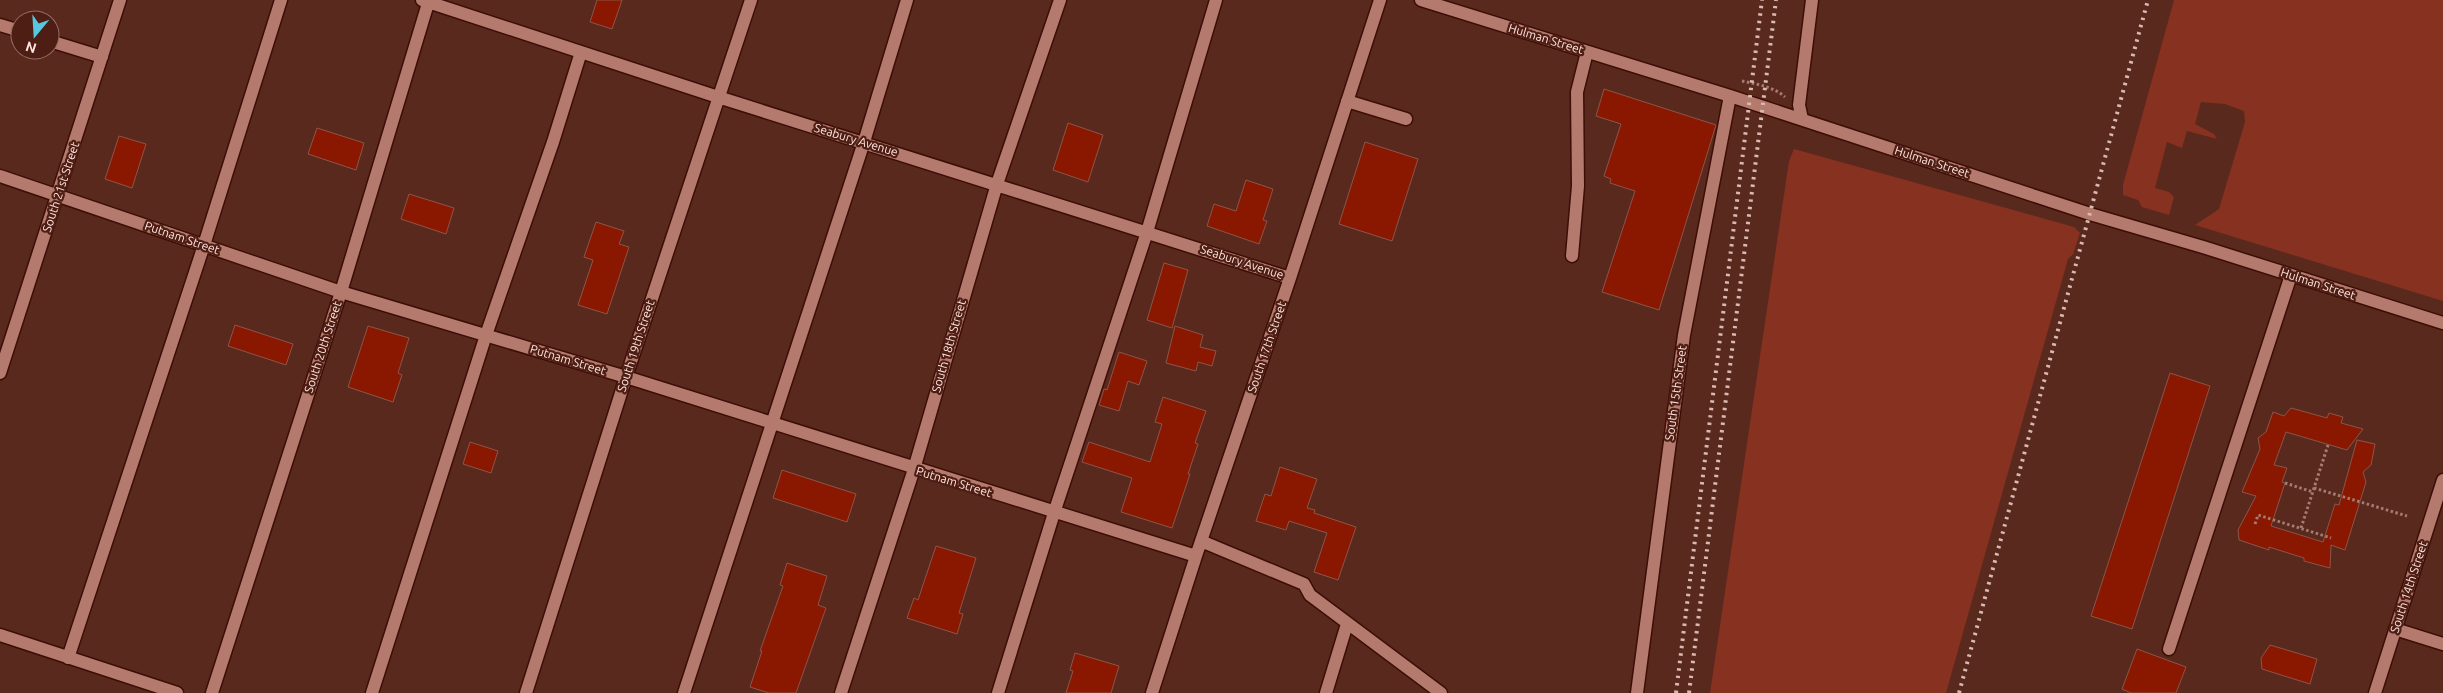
<svg xmlns="http://www.w3.org/2000/svg" width="2443" height="693" font-family="Ubuntu,sans-serif">
	<style>
		.green { fill: #873120 }
		.building { fill: #8a1800; stroke: #8b5549 }
		.lines { fill: none; stroke-linecap: round; stroke-linejoin: round }
		.minor-casing { stroke: #3d0e06; stroke-width: 15 }
		.path { stroke: #a37c72; stroke-width: 3; stroke-dasharray: 2.5 2.5; stroke-linecap: butt }
		.minor { stroke: #b47a6d; stroke-width: 12 }
		.rail { stroke: #d9bab2; stroke-width: 4; stroke-dasharray: 2.5 5; stroke-linecap: butt }
		.labels { text-anchor: middle; stroke-width: 4.5; stroke-linejoin: round; paint-order: stroke }
		.street-label { font-size: 12px; fill: #ffe5de; stroke: #4e1e14 }
	</style>
	<rect width="100%" height="100%" fill="#5a291e"/>
	<path class="green" d="M2174 0H2443V301L2195 225 2219 209 2245 122 2244 111 2225 104 2201 102 2195 124 2214 134 2217 139 2187 131 2182 148 2167 142 2155 188 2169 192 2174 197 2169 215 2142 207 2138 200 2123 195V185Z
		M1794 149 2074 227 2080 233 2073 254 2068 259 1946 693H1710L1789 161Z"/>
	<path class="building" d="M597 0H622L612 29 590 22Z
		M1604 89 1716 125 1659 310 1602 292 1635 191 1610 183 1611 179 1604 176 1621 124 1596 116Z
		M1068 123 1103 135 1088 182 1053 170Z
		M317 128 364 143 356 170 308 154Z
		M119 136 146 144 132 188 105 179Z
		M1365 142 1418 159 1392 241 1339 224Z
		M1246 180 1273 189 1263 220 1267 221 1259 244 1207 226 1214 204 1236 211Z
		M409 194 454 208 446 234 401 219Z
		M596 222 624 231 619 244 629 247 607 314 578 305 593 260 584 257Z
		M1164 263 1188 270 1172 328 1147 320Z
		M235 325 293 344 286 365 228 346Z
		M368 326 409 338 398 373 402 375 393 402 348 387Z
		M1175 326 1203 335 1200 347 1216 351 1212 366 1198 362 1196 371 1166 363Z
		M1119 352 1147 361 1139 385 1128 381 1119 411 1099 405 1104 389 1107 390Z
		M2170 373 2210 386 2132 629 2091 616Z
		M1163 397 1206 411 1195 443 1198 444 1188 474H1190L1172 528 1121 512 1132 478 1082 462 1089 442 1150 462 1162 424 1155 422Z
		M2291 408 2327 418 2329 413 2343 417 2341 423 2363 429 2347 450 2286 432 2274 465 2287 468 2282 482 2285 483 2271 526 2323 542 2335 504 2339 505 2357 440 2375 444 2371 465 2363 472 2366 482 2345 550 2331 545 2330 568 2304 561V558L2269 547V550L2239 540 2238 530 2256 496 2242 492 2260 449 2258 438 2266 432 2273 412 2284 416Z
		M470 442 498 451 491 473 463 464Z
		M1280 467 1317 479 1307 508 1315 510 1314 513 1356 527 1338 580 1314 572 1327 533 1289 521 1286 530 1256 521 1265 494 1271 496Z
		M782 470 856 494 847 522 773 498Z
		M936 546 976 558 959 613 963 614 957 634 907 618 914 598 918 600Z
		M787 563 827 576 818 605 826 608 796 693H769L750 687 762 651H760L783 586 780 585Z
		M2270 645 2317 659 2310 684 2262 669 2261 658Z
		M2137 649 2186 667 2176 693H2131L2122 689Z
		M1075 653 1119 666 1111 693H1066L1073 671 1070 670Z"/>
	<g class="lines">
		<defs>
			<path id="minor" d="M422 0 718 97 1290 278
				M1421 0 1730 96 2090 214 2203 247 2443 323
				M0 25 20 31
				M50 41 102 57
				M1347 101 1406 119
				M1802 119 1799 105 1812 0
				M0 176 341 292 626 377 1196 556
				M1572 256 1578 186 1577 92 1587 52
				M0 373 120 0
				M1201 541 1304 584 1310 595 1441 693
				M2395 629 2443 644
				M0 635 177 693
				M2169 649 2291 275
				M68 658 204 245 281 0
				M212 693 341 292 429 0
				M372 693 486 335 553 142 581 52
				M526 693 626 377 751 0
				M684 693 864 142 907 0
				M841 693 914 469 997 184 1060 0
				M998 693 1054 513 1147 232 1216 0
				M1152 693 1196 556 1290 278 1380 0
				M1326 693 1347 624
				M1637 693 1684 335 1730 96
				M2375 693 2443 480"/>
		</defs>
		<use href="#minor" class="minor-casing"/>
		<path class="path" d="M1742 81C1757 84 1774 87 1785 97
			M2285 483 2313 492
			M2314 488 2407 516
			M2255 524 2258 515 2331 538
			M2301 528 2328 445"/>
		<use href="#minor" class="minor"/>
		<path class="rail" d="M1676 693 1762 0
			M1689 693 1776 0
			M1959 693 2148 0"/>
	</g>
	<g class="labels">
		<g class="street-label">
			<text transform="translate(1546 39) rotate(17)" y="4">Hulman Street</text>
			<text transform="translate(856 140) rotate(17)" y="4">Seabury Avenue</text>
			<text transform="translate(1932 162) rotate(18)" y="4">Hulman Street</text>
			<text transform="translate(61 187) rotate(-72)" y="4">South 21st Street</text>
			<text transform="translate(182 238) rotate(19)" y="4">Putnam Street</text>
			<text transform="translate(1242 262) rotate(18)" y="4">Seabury Avenue</text>
			<text transform="translate(2318 284) rotate(18)" y="4">Hulman Street</text>
			<text transform="translate(636 346) rotate(-72)" y="4">South 19th Street</text>
			<text transform="translate(949 346) rotate(-74)" y="4">South 18th Street</text>
			<text transform="translate(323 347) rotate(-72)" y="4">South 20th Street</text>
			<text transform="translate(1267 347) rotate(-71)" y="4">South 17th Street</text>
			<text transform="translate(568 360) rotate(17)" y="4">Putnam Street</text>
			<text transform="translate(1676 393) rotate(-82)" y="4">South 15th Street</text>
			<text transform="translate(954 482) rotate(17)" y="4">Putnam Street</text>
			<text transform="translate(2409 587) rotate(-72)" y="4">South 14th Street</text>
		</g>
	</g>
	<g transform="translate(35 35) rotate(198)"><circle r="24" fill="#4e1e14" stroke="#956e65"/>
	<path d="M0-4L9 19L0 12L-9 19Z" fill="#56c9e1"/>
	<text y="-8" font-size="14" font-weight="bold" text-anchor="middle" fill="#ffe5de">N</text>
	</g>
</svg>
